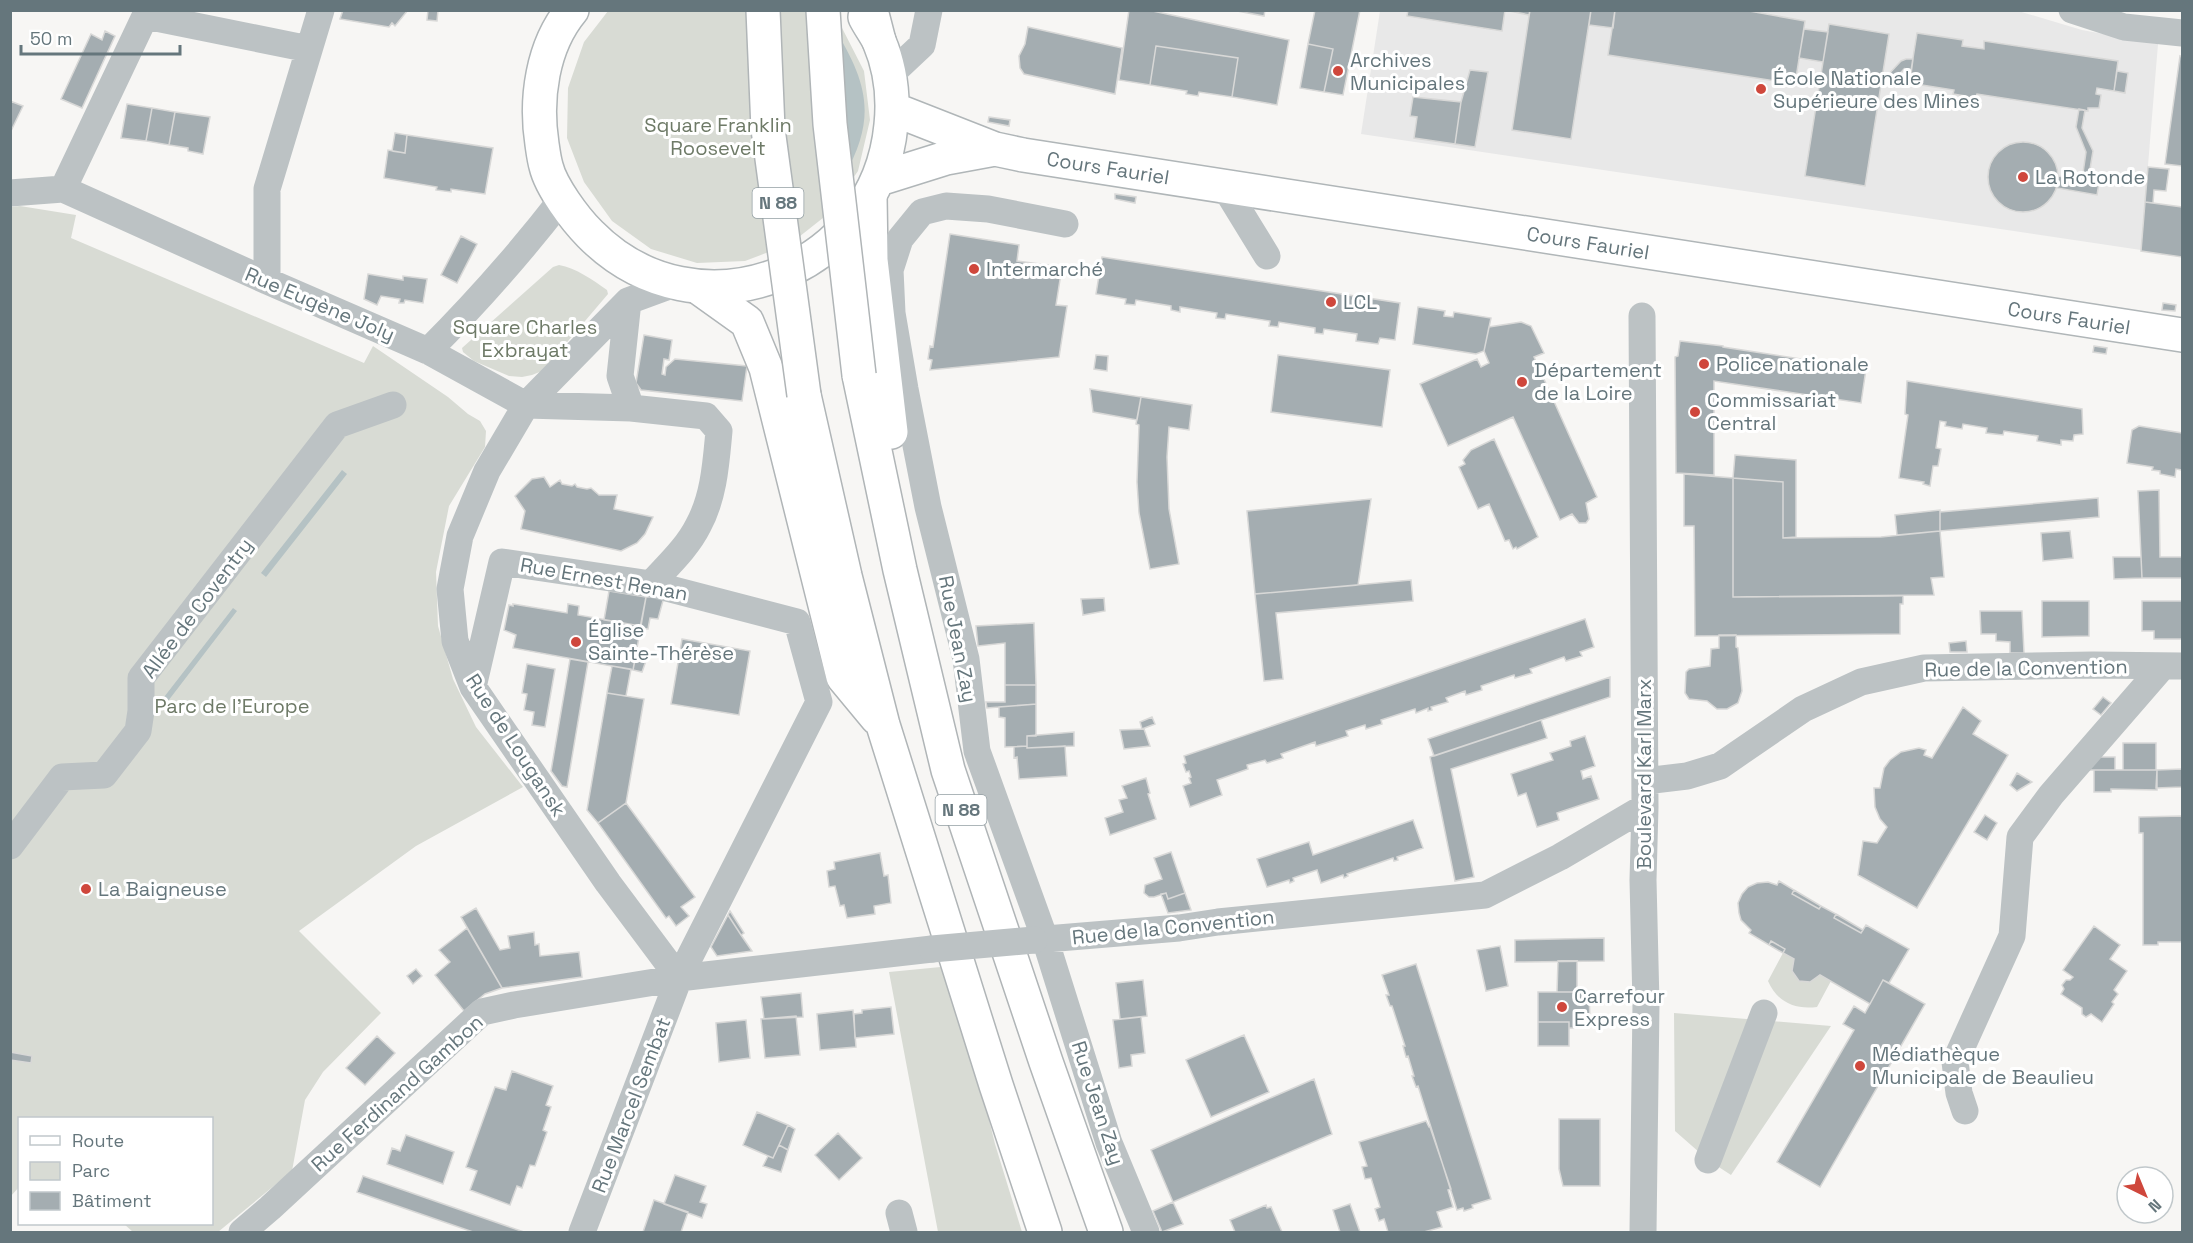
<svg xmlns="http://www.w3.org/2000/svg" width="2193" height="1243" font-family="'Space Grotesk',sans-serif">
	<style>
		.built { fill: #e8e8e8 }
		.green { fill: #d8dbd4 }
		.water { fill: #b5c2c4 }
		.building { fill: #a4adb1; stroke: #d8d8d7; stroke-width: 1.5 }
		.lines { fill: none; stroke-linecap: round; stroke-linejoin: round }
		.major-casing { stroke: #b0b6b8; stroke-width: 36 }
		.highway-casing { stroke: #b0b5b7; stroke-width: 36 }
		.minor { stroke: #bcc2c4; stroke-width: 27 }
		.major { stroke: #fff; stroke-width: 33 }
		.highway { stroke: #fff; stroke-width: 33 }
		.highway-bridge-casing { stroke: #b0b5b7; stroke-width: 36; stroke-linecap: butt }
		.minor-bridge { stroke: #bcc2c4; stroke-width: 27 }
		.highway-bridge { stroke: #fff; stroke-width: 33 }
		.poi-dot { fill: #cf473c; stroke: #fff; stroke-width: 2 }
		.labels { text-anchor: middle; stroke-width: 6; stroke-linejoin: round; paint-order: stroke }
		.shield { fill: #fff; stroke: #939fa3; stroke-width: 1.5 }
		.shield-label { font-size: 18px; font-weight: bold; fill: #65767c }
		.poi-label { font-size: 20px; fill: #65767c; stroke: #fff; text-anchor: start }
		.park-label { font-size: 20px; fill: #6e7a67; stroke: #fff }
		.street-label { font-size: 20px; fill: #65767c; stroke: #fff }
	</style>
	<rect width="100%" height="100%" fill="#f7f6f4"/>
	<path class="built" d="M2015 10 2082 30 2158 44 2141 250 1361 134 1380 11Z"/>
	<path class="green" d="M608 11H823L841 26 864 71 870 120 858 171 828 214 790 244 745 261 697 263 651 249 612 221 584 182 567 138 568 88 584 42Z
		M20 206 76 215 71 238 364 363 373 346 448 397 468 414 480 421 486 431 485 447 449 506 436 572 438 626 453 679 476 727 523 787 416 846 299 931 381 1013 323 1072 305 1100 292 1171 218 1232H133L124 1224H212V1118H20L19 1187 11 1196 10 207Z
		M559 265C576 268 593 280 607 290L608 294 551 361 542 371 532 375 522 377 509 376 474 361 463 352 462 348 553 267Z
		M1783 953 1794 959 1792 971 1799 981 1810 982 1820 975 1831 981 1817 1007C1795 1010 1777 1002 1768 981Z
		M951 966 995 1144 1022 1232H938L889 972Z
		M1674 1013 1831 1026 1731 1175 1708 1160 1675 1131Z"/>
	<path class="water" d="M833 26C867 82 878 116 844 176Z
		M342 470 347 474 266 577 261 573Z
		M233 608 237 611 165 705 161 701Z"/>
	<path class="building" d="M343 10H408L395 26 392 23 389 27 340 19Z
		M428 10H438L437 21 427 20Z
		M1129 10H1148L1289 40 1277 105 1232 97 1238 58 1156 46 1150 85 1119 80Z
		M1232 10H1265L1264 16Z
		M1315 10H1360L1343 95 1324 92 1333 49 1308 44Z
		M1408 10H1505L1502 31 1407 16Z
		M1505 10H1530L1529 15Z
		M1530 10H1591L1571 139 1512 130Z
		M1591 10H1615L1613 28 1589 25Z
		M1615 10H1744L1805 21 1795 84 1608 55Z
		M1829 24 1889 34 1865 186 1805 176Z
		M1028 27 1122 48 1115 94 1024 74 1020 68 1019 56 1025 44Z
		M1804 29 1828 32 1823 62 1799 58Z
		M105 31 115 36 82 108 61 99 91 34 102 40Z
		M1917 33 1963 40 1962 46 1984 49V41L2118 61 2114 91 2097 88 2096 94 2101 95 2099 108H2088V111L1977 94 1974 102 1966 101 1965 96 1953 94 1954 90 1909 83Z
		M1308 44 1333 49 1324 92 1300 88Z
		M1156 46 1238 58 1232 97 1199 92 1198 96 1186 94 1187 91 1150 85Z
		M2180 56 2182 57V166L2165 164Z
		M1906 59H1913L1911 74 1905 73 1904 69 1893 81 1881 83 1882 73 1888 75 1901 61Z
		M1470 70 1488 72 1475 147 1455 144 1461 102Z
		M2117 71 2128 73 2125 93 2114 91Z
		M1413 97 1461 102 1455 144 1414 138 1417 117 1410 116Z
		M10 101 23 106 10 133Z
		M127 104 152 108 146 141 121 138Z
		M152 108 175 112 169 145 146 141Z
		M2079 109 2085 110 2082 128 2093 151 2089 175 2100 177 2097 195 2057 188 2058 176 2082 180 2086 152 2076 127Z
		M175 112 210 117 203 154 188 151V148L169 145Z
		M989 117 1010 120 1009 126 988 122Z
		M395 133 407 135 405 153 392 151Z
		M407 135 493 148 485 194 451 189V192L436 190 437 187 384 178 388 150 405 153Z
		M1988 177a35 35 0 1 1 70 0a35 35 0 1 1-70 0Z
		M2148 167 2169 169 2166 191 2154 190 2153 203 2145 202Z
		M1115 194 1136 197 1135 203 1115 199Z
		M2145 202 2182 207V257L2141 251Z
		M950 234 1019 245 1017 261 1062 267 1056 305 1067 306 1059 357 930 370 932 360 928 359 930 346 933 347Z
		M461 236 477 244 457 283 441 275Z
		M1102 257 1400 303 1395 340 1380 338 1378 344 1356 341 1357 334 1324 329 1323 334 1315 333V328L1279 322 1278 327 1269 326 1270 321 1226 314 1225 319 1216 318 1217 313 1180 307V312L1171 310V306L1136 300 1135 305 1125 304 1126 299 1096 294Z
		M368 274 403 280V276L427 279 423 303 405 300 404 303H399L400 299 381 296 377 305 364 299Z
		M2163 303 2176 305 2175 311 2162 310Z
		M1418 307 1445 311 1444 316 1453 317 1454 312 1491 318 1484 351 1476 354 1413 344Z
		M1521 322 1531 326 1544 353 1534 357 1597 497 1586 503 1589 519 1586 523H1579L1572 514 1560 520 1513 417 1448 446 1420 384 1477 359 1481 367 1489 363 1484 351 1489 327Z
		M644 335 672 340 669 360 664 359 662 374 665 375 666 367 675 359 747 366 742 401 641 390 636 383Z
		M1680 341 1723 346V347L1866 369 1861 403 1714 381V475L1676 473 1675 357 1678 356Z
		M2094 346 2107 348 2106 354 2093 352Z
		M1096 355 1108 356 1107 371 1094 369Z
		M1278 355 1390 370 1382 427 1271 412Z
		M1907 381 2082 409 2083 434 2074 435 2073 441 2061 440V445L2037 441 2038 436 2004 431 2003 435 1986 433 1987 428 1963 424 1962 429 1945 426 1946 422 1940 421 1936 448 1941 449 1938 466H1933L1930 486 1923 484 1924 482 1899 478 1908 415 1905 414Z
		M1090 389 1141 397 1137 420 1093 412Z
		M1141 397 1192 405 1189 430 1169 427 1167 457 1169 509 1179 564 1150 569 1139 513 1137 482 1139 425 1136 424Z
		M2139 426 2182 433V470L2176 469 2175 477 2160 474V471L2152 470 2153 467 2127 463 2132 430Z
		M1494 439 1538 537 1517 549 1516 547 1513 549 1509 540 1505 541 1489 504 1478 509 1459 467 1465 464 1463 460 1471 450Z
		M1735 455 1796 460V537L1783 538V482L1733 478Z
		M1684 474 1733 478V597L1900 596H1903V604H1900V634L1695 636 1694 526H1684Z
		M544 477 550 487 560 480 562 484 572 486 575 484 577 487 587 489 591 488 599 495H617L614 509 653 517 645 534 637 543 621 551 521 529 525 511 515 496 532 479Z
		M1733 478 1783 482V538L1881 537 1940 531 1944 577 1931 578 1934 595 1733 597Z
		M2159 490 2160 557H2182V578H2142L2138 491Z
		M2098 498 2099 517 1940 531V512Z
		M1371 499 1358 585 1255 594 1247 511Z
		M1940 510V531L1897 535 1895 515Z
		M2070 531 2073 558 2043 561 2041 533Z
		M2113 557H2141L2142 578 2114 579Z
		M1411 580 1413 601 1276 613 1283 679 1264 681 1255 594Z
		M609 591 646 597 641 626 604 620Z
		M646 597H664L658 619 650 618 648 629 640 628Z
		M1104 598 1105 611 1083 615 1081 599Z
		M2042 601H2089V636L2042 637Z
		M2142 601H2182V639H2154V631H2142Z
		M513 604 567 613 568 604 579 606 578 615 641 626 633 670 513 648 516 635 504 630 509 605 513 606Z
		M1980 611H2022L2024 653H2010V642L1996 641V634H1981Z
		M1585 619 1594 647 1580 652 1582 656 1566 661 1564 657 1530 669 1532 673 1515 678 1514 675 1481 686 1482 690 1466 695 1465 691 1446 698 1448 702 1431 707 1432 710 1428 711V708L1416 713 1415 709 1381 720 1382 724 1366 729 1365 725 1346 731 1348 736 1316 746 1315 742 1281 754 1283 758 1267 763 1265 760 1247 765 1248 769 1217 780 1222 795 1190 807 1183 786 1191 783 1189 778 1191 777 1189 771 1186 772 1183 764 1186 763 1184 756Z
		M1034 623 1036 685H1005V643L978 646 976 626Z
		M1719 635H1736V647L1738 648 1742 691 1738 703 1727 709H1717L1707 701 1689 699 1685 693 1686 672 1689 669 1710 666 1711 649 1719 648Z
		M682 639 750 651 739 715 671 704Z
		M1966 641 1967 652H1950L1949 643Z
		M636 655 647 658 642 672 633 670Z
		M570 659 588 662 567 787 562 786 551 771Z
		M527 664 555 669 545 727 532 725 534 712 524 710 527 694 522 693Z
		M612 666 631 669 626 696 607 693Z
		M1610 677V697L1434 756 1428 739Z
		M1005 685H1036V704L987 708 986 702H1005Z
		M607 693 644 699 626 803 598 823 587 810Z
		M2103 697 2111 703 2101 715 2093 709Z
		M1036 704V736H1027V746L1005 747V718L999 717V707Z
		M1963 707 1981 721 1973 734 2008 755 1917 908 1858 875 1863 841 1877 843 1887 827 1880 819 1875 807 1874 788H1880L1884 768 1890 760 1901 752 1919 748 1926 750 1924 755 1932 758Z
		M1152 717 1155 724 1142 729 1140 722Z
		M1541 720 1547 738 1451 769 1474 877 1455 881 1430 757Z
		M1144 729 1150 746 1124 749 1120 730Z
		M1074 732V746L1027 748V736Z
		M1585 736 1595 766 1581 771 1583 779 1591 776 1599 799 1557 813 1559 820 1537 827 1526 793 1518 796 1511 774 1553 760 1550 753 1571 746 1570 741Z
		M2123 743H2156V770H2123Z
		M1027 746V748L1065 746 1067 776 1019 779 1017 757 1014 758V747Z
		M2095 757H2115V770H2085Z
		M2182 769V787L2156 788 2157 770Z
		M2094 770H2157V790L2111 789V792H2094Z
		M2017 773 2032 782 2017 791 2010 785Z
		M1146 778 1150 793 1148 794 1156 819 1110 835 1105 818 1123 812 1119 800 1127 798 1122 786Z
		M626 803 695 897 681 907 689 916 676 926 669 916 666 918 598 823Z
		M1985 815 1997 823 1987 840 1974 832Z
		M2182 816V942H2158V945H2143V833H2139V817Z
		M1413 820 1423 848 1397 857 1398 860 1394 861 1393 858 1347 874 1348 876 1344 878 1343 875 1321 883 1317 870 1293 878 1294 881 1290 883 1289 880 1267 887 1257 859 1309 842 1313 855Z
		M1171 852 1185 893 1168 899 1166 893 1154 897H1149L1144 893 1145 885 1162 879 1154 858Z
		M880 853 884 876 888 875 891 903 874 906 875 914 847 918 844 905 840 906 835 886 829 887 827 871 835 869 834 862Z
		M1779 881 1794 890 1792 894 1819 909 1821 906 1836 914 1834 918 1861 933 1866 925 1909 949 1889 983 1883 980 1870 1004 1820 975 1810 982 1799 981 1792 971 1794 959 1783 953 1785 949 1771 941 1769 945 1749 933 1751 930 1741 920 1739 913 1738 903 1742 894 1748 887 1757 883 1768 882 1777 885Z
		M1794 890 1821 906 1819 909 1792 894Z
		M1166 893 1168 899 1185 893 1191 910 1168 913 1161 894Z
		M476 908 500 950 510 948 508 936 534 932 535 945 539 944 540 956 579 952 582 977 502 988 461 917Z
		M730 911 744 933 741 935 728 915Z
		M1836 914 1863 930 1861 933 1834 918Z
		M728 915 741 935 752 951 717 956 711 947Z
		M2094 926 2120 945 2110 959 2127 971 2114 990 2118 994 2112 1002 2114 1004 2102 1022 2091 1014 2086 1017 2082 1014V1008L2061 994 2064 989 2062 985 2066 980H2070L2073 977 2063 970Z
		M467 928 502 988 485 994 464 1011 435 975 450 962 439 950Z
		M1604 938V961L1515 962V940Z
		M1771 941 1785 949 1783 953 1769 945Z
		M1500 946 1508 986 1486 991 1477 950Z
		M1558 961H1577V992H1557Z
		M1416 964 1491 1199 1472 1205 1473 1208 1464 1211 1463 1208 1457 1210 1418 1086 1416 1087 1412 1076H1414L1408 1056 1406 1057 1403 1046H1405L1392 1006H1390L1386 995H1389L1382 975Z
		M416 969 422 976 413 984 407 976Z
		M1143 980 1147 1016 1120 1019 1116 983Z
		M1883 980 1925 1004 1820 1187 1777 1162 1854 1030 1843 1024 1854 1006 1865 1013Z
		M1538 992H1589L1590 1022H1582V1028H1569V1022H1538Z
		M801 993 803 1017 764 1019 761 997Z
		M891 1007 894 1034 855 1038 854 1014 862 1013V1010Z
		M853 1010 856 1047 820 1050 817 1014Z
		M796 1016 800 1055 765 1058 761 1019Z
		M1141 1017 1145 1053 1131 1055 1132 1066 1119 1068 1113 1020Z
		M746 1020 750 1058 719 1062 716 1023Z
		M1538 1022H1569V1046H1538Z
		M1244 1035 1269 1092 1211 1117 1186 1060Z
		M377 1036 395 1053 365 1085 346 1068Z
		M10 1052 32 1056 31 1063 10 1060Z
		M512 1071 553 1086 546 1105 551 1107 543 1130 547 1132 535 1166 530 1165 522 1188 517 1186 510 1205 470 1190 477 1171 466 1167 495 1087 506 1090Z
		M1314 1079 1332 1134 1173 1202 1151 1150Z
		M757 1112 788 1125 773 1158 743 1145Z
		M1559 1119H1600V1186H1563L1559 1169Z
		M1426 1121 1429 1127H1430L1451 1189 1448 1190 1453 1207 1437 1212 1442 1227 1424 1232H1388L1384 1219 1379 1221 1375 1209 1380 1207 1371 1178 1365 1179 1362 1167 1367 1166 1359 1142Z
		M788 1125 795 1129 788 1150 779 1145Z
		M838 1133 862 1158 839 1180 815 1155Z
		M406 1135 454 1152 443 1184 387 1164 392 1148 400 1151Z
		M779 1145 788 1150 781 1172 763 1166 768 1156 773 1158Z
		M675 1175 706 1186 700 1202 707 1204 702 1218 664 1204Z
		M363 1176 524 1232H473L357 1192Z
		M654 1200 688 1212 681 1232H643Z
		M1173 1202 1183 1224 1162 1232 1153 1211Z
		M1350 1204 1360 1232H1340L1333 1210Z
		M1266 1205 1267 1208 1271 1207 1282 1232H1235L1230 1220Z"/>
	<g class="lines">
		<defs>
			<path id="major" d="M572 10C542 46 535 99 542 144 543 151 544 159 546 166 551 187 575 219 590 234 696 342 877 274 891 125 894 97 890 67 879 41 875 33 869 25 865 17
				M893 109 995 149 1023 155 2182 335
				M879 179 946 158 995 149"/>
			<path id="highway" d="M871 10 879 41
				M870 196 871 260 891 432
				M698 287 747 322 766 368 843 677 877 718
				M859 375 900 570 948 770 1046 1062 1106 1232
				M804 395 845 576 883 725 996 1085 1045 1232"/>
		</defs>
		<use href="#major" class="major-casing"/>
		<use href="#highway" class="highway-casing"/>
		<path class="minor" d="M2072 10 2124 27 2182 33
			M146 16 309 49
			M889 76 922 45 929 10
			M1224 186 1267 256
			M63 189 148 10
			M10 193 63 189 267 281 428 351 526 405 631 408 706 416 719 431C716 463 714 497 698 526 687 548 667 566 651 584
			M1065 224 988 209 946 206 922 212 900 239 890 270 892 313 905 389 928 507 966 659 977 751 1045 939 1109 1143 1146 1232
			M267 281V189L321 10
			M677 283 628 301 526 405 487 471 460 536 450 589 455 641 473 687 608 883 679 978
			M628 301 620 376 631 408
			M1642 316 1645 807 1643 880 1646 1004 1643 1232
			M428 351C476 303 521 252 562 199
			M473 687 502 562 651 584 797 622 819 702 679 978 582 1232
			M1645 781 1687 776 1720 766 1803 709 1861 682 1924 668 2093 665 2182 666
			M10 846 62 777 104 775 138 731 141 711V678L337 425 393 405
			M1034 940 1179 928 1218 922 1485 895 1560 857 1645 807
			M1965 1111 1959 1093 1955 1062 2012 936 2020 837 2051 795 2163 666
			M1708 1160 1764 1013
			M899 1213 904 1232
			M242 1232 270 1208 482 1012 514 1005 679 978 932 949"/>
		<use href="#major" class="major"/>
		<use href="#highway" class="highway"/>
		<defs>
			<path id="highway-bridge" d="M763 10 768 129 804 395
				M823 10 830 124 859 375"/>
		</defs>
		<use href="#highway-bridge" class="highway-bridge-casing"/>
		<path class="minor-bridge" d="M932 949 1034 940"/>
		<use href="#highway-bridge" class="highway-bridge"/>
	</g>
	<g class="poi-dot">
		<circle cx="1338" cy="71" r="6"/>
		<circle cx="1761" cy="89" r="6"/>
		<circle cx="2023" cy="177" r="6"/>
		<circle cx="974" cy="269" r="6"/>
		<circle cx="1331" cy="302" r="6"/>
		<circle cx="1704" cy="364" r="6"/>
		<circle cx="1522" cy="382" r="6"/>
		<circle cx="1695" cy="412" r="6"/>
		<circle cx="576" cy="642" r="6"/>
		<circle cx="86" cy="889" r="6"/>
		<circle cx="1562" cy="1007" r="6"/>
		<circle cx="1860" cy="1066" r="6"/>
	</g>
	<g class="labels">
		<g class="shield">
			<rect x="752.5" y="188" width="51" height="30" rx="4.5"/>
			<rect x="935.5" y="795" width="51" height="30" rx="4.5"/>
		</g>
		<g class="shield-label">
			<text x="778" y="209">N 88</text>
			<text x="961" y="816">N 88</text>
		</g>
		<g class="poi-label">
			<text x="1350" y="67">Archives<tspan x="1350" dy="23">Municipales</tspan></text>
			<text x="1773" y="85">École Nationale<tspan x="1773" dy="23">Supérieure des Mines</tspan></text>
			<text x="2035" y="184">La Rotonde</text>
			<text x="986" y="276">Intermarché</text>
			<text x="1343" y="309">LCL</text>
			<text x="1716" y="371">Police nationale</text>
			<text x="1534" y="377">Département<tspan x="1534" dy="23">de la Loire</tspan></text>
			<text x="1707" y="407">Commissariat<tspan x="1707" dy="23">Central</tspan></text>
			<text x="588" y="637">Église<tspan x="588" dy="23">Sainte-Thérèse</tspan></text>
			<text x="98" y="896">La Baigneuse</text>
			<text x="1574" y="1003">Carrefour<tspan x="1574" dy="23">Express</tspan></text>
			<text x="1872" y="1061">Médiathèque<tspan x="1872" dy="23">Municipale de Beaulieu</tspan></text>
		</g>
		<g class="park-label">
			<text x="718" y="132">Square Franklin<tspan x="718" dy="23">Roosevelt</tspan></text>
			<text x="525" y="334">Square Charles<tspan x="525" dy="23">Exbrayat</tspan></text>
			<text x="232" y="713">Parc de l'Europe</text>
		</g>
		<g class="street-label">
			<text transform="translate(1108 168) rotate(9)" y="7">Cours Fauriel</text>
			<text transform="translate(1588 243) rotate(9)" y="7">Cours Fauriel</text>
			<text transform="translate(320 304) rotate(23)" y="7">Rue Eugène Joly</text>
			<text transform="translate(2069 318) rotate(9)" y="7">Cours Fauriel</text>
			<text transform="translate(604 579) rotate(10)" y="7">Rue Ernest Renan</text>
			<text transform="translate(197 608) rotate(-53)" y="7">Allée de Coventry</text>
			<text transform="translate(958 639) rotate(79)" y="7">Rue Jean Zay</text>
			<text transform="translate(2026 668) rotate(-1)" y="7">Rue de la Convention</text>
			<text transform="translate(516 745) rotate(57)" y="7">Rue de Lougansk</text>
			<text transform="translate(1644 774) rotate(-90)" y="7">Boulevard Karl Marx</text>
			<text transform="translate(1173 927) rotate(-6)" y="7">Rue de la Convention</text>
			<text transform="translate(397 1093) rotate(-42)" y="7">Rue Ferdinand Gambon</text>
			<text transform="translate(1098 1103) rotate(72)" y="7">Rue Jean Zay</text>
			<text transform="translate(631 1105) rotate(-69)" y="7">Rue Marcel Sembat</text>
		</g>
	</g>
	<rect width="2193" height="1243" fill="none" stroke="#65767c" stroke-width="24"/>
	<rect x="18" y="1117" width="195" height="108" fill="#ffffff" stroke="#c1c8cb" stroke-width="1.5"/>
	<rect x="30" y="1136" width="30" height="9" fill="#ffffff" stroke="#c1c8cb" stroke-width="1.5"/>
	<text x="72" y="1147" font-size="18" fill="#65767c">Route</text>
	<rect x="30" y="1162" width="30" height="18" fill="#d8dbd4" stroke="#c1c8cb" stroke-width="1.5"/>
	<text x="72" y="1177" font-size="18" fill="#65767c">Parc</text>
	<rect x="30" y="1192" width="30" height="18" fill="#a4adb1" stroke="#c1c8cb" stroke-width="1.5"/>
	<text x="72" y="1207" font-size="18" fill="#65767c">Bâtiment</text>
	<g transform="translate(2145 1195) rotate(137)"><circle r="28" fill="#ffffff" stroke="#c1c8cb" stroke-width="1.5"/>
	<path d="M0-4.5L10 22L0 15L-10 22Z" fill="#cf473c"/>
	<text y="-9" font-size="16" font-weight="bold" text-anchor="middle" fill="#65767c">N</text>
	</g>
	<path d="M21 45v9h159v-9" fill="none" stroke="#65767c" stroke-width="3"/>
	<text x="30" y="45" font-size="18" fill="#65767c" stroke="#ffffff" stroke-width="4.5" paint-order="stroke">50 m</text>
</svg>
